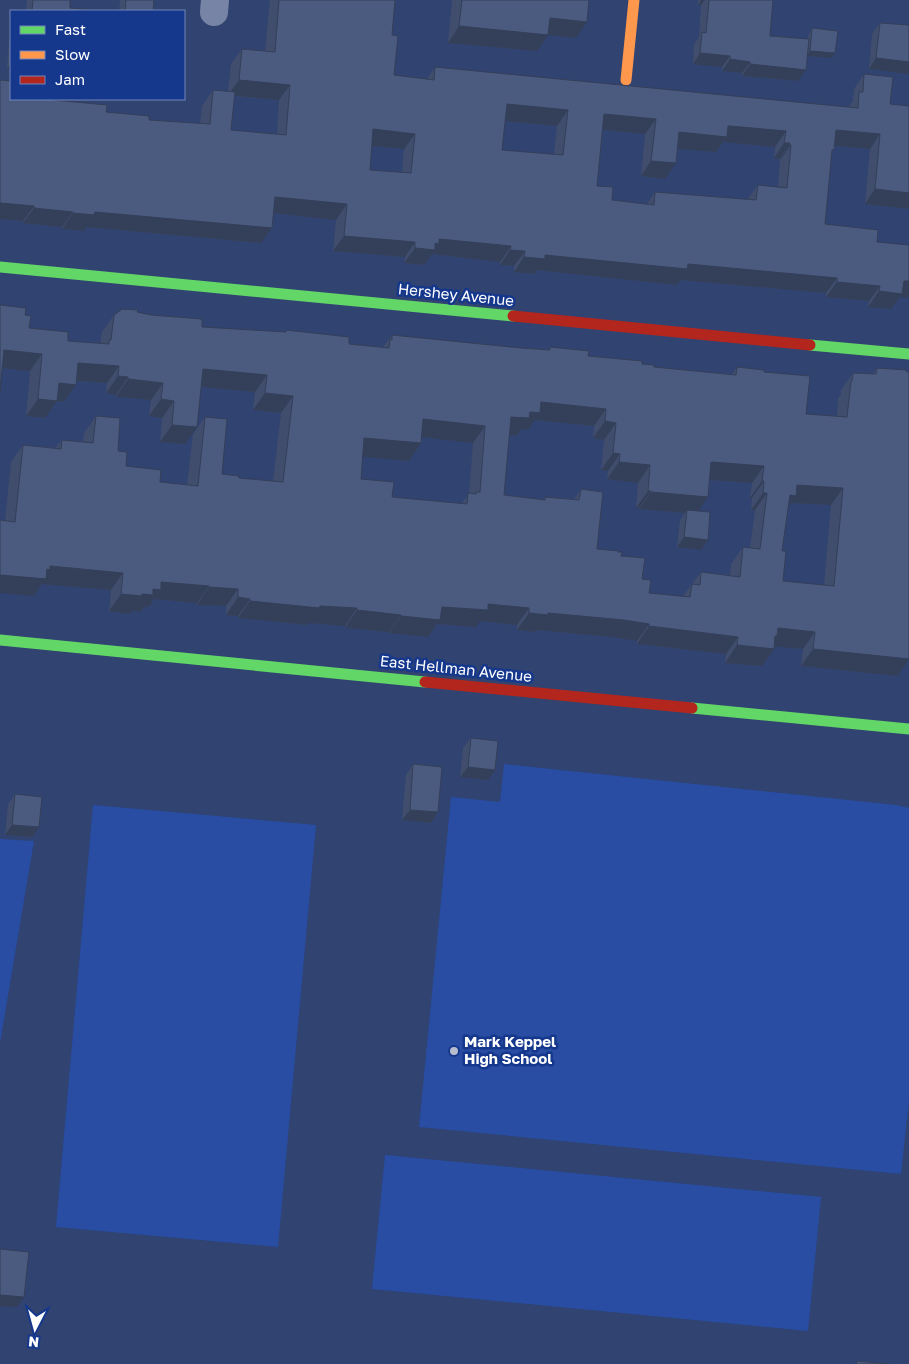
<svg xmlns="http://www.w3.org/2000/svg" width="909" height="1364" font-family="'Golos Text',sans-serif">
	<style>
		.green { fill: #284da3 }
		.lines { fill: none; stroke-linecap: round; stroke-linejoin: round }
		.street { stroke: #7784a5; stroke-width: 28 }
		.fast { stroke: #63d668; stroke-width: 11 }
		.slow { stroke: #ff974d; stroke-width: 11 }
		.jam { stroke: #b3261e; stroke-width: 11 }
		.wall { fill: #404d6d; fill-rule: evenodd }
		.shaded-wall { fill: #343f59 }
		.building { fill: #4b5a7f; stroke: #343f59; fill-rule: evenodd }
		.poi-dot { fill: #b7bdcd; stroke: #15378c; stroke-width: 2 }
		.labels { text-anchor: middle; stroke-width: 5; stroke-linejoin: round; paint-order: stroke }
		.street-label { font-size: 15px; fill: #fff; stroke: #15378c }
		.poi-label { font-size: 15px; font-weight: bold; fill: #fff; stroke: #15378c; text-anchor: start }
	</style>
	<rect width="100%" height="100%" fill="#304371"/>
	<path class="green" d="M504 764 896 805 909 808V1100L901 1174 419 1127 451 797 500 802Z
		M93 805 316 825 278 1247 56 1227Z
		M0 839 34 841 0 1043Z
		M385 1155 821 1197 808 1331 372 1289Z"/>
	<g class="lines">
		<path class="street" d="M214 12 215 0"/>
		<path class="fast" d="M0 267 513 316
			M810 345 909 354
			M0 640 425 682
			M692 708 909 729"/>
		<path class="slow" d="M626 80 634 0"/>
		<path class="jam" d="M513 316 810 345
			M425 682 692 708"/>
	</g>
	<path class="wall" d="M27 0H70V8L105 11H26Z
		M120 0H154L153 11H119Z
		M270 0H395L392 35 394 75 427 79 435 67 848 107 853 101 854 89 864 74 890 104 909 209 865 204 870 149 835 146 834 150 832 153 825 224 877 242 900 297 891 309 868 307 869 301 826 297V293L680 280 677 285 537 270 534 274 514 272V266L500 265V262L432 254 424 265 404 263 405 257 333 251 336 220 273 213 261 243 86 227 84 231 62 229V227L23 223V221L0 219V80L11 99 53 100 106 112 149 120 200 124 202 106 213 90 228 92 231 64 242 49 265 51ZM234 96 279 100 277 134 231 130ZM505 121 557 126 554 154 502 150ZM603 130 645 134 641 176 665 179 677 148 716 152 723 142 775 147 774 158 779 159V160H780L778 187 758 185 747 200 655 192 647 204 612 200 597 186ZM372 146 404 149 402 172 370 170Z
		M452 0H589L576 38 548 35 537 51 448 43Z
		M698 0H773L770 36 808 39 809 34 812 28 835 53 832 58 807 56 798 81 742 76V73L722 71V67L693 64 694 44 699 37 701 5H698Z
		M880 23 909 25V74L869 69 872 34Z
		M11 39V69H7L9 41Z
		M0 305 25 315 29 328 68 341 100 344 102 332 114 315 137 312 202 327 285 332 286 330 349 344 383 347 392 335 521 348 548 350 550 347 588 356 642 364 654 367 732 374 737 367 764 372 806 414 837 416 838 398 841 395V390L853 373 873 374 877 368 898 676 801 666 803 649 774 646V649L762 666 725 663 726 654 637 644V641L612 637 537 630 536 632 517 630V625L480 621 476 627 437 624 428 637 389 633V632L345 628V626L309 623 307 625 238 618V616L226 615V606L197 605V603L154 599 149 607H144L141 612 132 611 130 614 109 611 111 590 42 584 34 596 5 521 11 462 23 445 55 448 62 440 83 442 84 433 96 416 118 451 126 466 160 482 187 485 193 434 205 417 222 474 239 478 273 481 281 413 253 410 255 392 201 387 185 444 160 442 162 418 149 416 151 400 116 397V395L106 393 107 383 77 381 76 385 64 402 57 401 45 418 26 416 30 371 2 368ZM535 420 594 426 593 438 604 440 601 470 608 471 607 479 638 483 636 508H639V509L685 513 680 520 677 547 701 550 708 540 698 511 708 497 709 480 752 483 750 498H752L751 510H755L750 548 743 547 731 564 730 575 701 572 683 596 649 593 642 579 621 556 618 552 597 549 581 489 574 499 545 497 544 499 504 495 509 435 517 436 521 429 528 430ZM421 437 473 443 469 494 461 504 392 497 361 479 363 456 409 461 421 443ZM791 503 831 505 824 585 783 581 782 551 788 507Z
		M471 738 495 770 488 780 460 777 463 748Z
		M413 764 438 812 431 823 402 820 406 775Z
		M15 794 32 837 5 835 8 804Z"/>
	<path class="shaded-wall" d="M701 0H705L701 5H698Z
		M550 18 587 22 576 38 548 35 537 51 448 43 459 26Z
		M810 51 835 53 832 58 807 56Z
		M700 53 730 56 722 67 693 64Z
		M876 58 909 62V74L869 69Z
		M730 59 750 62 742 73 722 71Z
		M11 63V69H7Z
		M750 64 806 70 798 81 742 76Z
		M239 80 290 85 279 100 228 95Z
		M507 104 568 110 557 126 496 120Z
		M604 114 656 119 645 134 594 129Z
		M728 126 786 131 775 147 723 142 716 152 668 148 679 132Z
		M373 129 415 134 404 149 363 145Z
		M836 130 880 134 870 149 826 145Z
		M784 143H790L779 159 774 158Z
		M789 145H791L780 160H779Z
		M651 161 676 163 665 179 641 176Z
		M875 189 909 193V209L865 204Z
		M275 197 347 204 336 220 264 212Z
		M0 203 34 206 23 221 0 219Z
		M34 208 73 212 62 227 23 223Z
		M95 212 272 228 261 243 86 227 84 231 62 229 73 213Z
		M344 236 415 242 405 257 333 251Z
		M439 239 511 246 500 262 432 254 424 265 404 263 415 248Z
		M510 250 525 251 514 266 500 265Z
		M545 255 688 264 837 278 826 293 680 280 677 285 537 270 534 274 514 272 524 257Z
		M904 281H909V298L900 297 891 309 868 307 879 291Z
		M837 282 880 286 869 301 826 297Z
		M4 350 42 354 30 371 0 368Z
		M78 363 119 366 107 383 66 380Z
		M203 369 267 375 255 392 191 386Z
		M118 376 128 377 116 395 106 393Z
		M128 379 163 383 151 400 116 397Z
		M59 383 76 385 64 402 57 401 45 418 26 416 38 399Z
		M265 393 293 396 281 413 253 410Z
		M161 399 174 401 162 418 149 416Z
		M541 402 606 409 594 426 535 420 528 430 521 429 517 436 499 434 511 417 530 412Z
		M423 419 485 426 473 443 411 436Z
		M605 421 616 423 604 440 593 438Z
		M172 425 197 427 185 444 160 442Z
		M364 438 421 443 409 461 352 456Z
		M613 453 620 454 608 471 601 470Z
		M619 462 650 465 638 483 607 479Z
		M711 462 764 466 752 483 699 479Z
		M762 481H764L752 498H750Z
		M797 485 843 488 831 505 791 503 784 513 778 512Z
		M648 491H651L639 508H636Z
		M651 492 708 497 696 514 687 510 685 513 639 509Z
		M763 493H767L755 510H751Z
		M684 537 708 540 701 550 677 547Z
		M50 566 123 573 111 590 42 584 34 596 0 593V575Z
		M161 582 209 586 197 603 154 599 149 607H144L141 612 132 611 130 614 109 611 121 594H142L153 589Z
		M209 587 238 589 226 606 197 605Z
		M238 597 250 599 238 616 226 615Z
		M250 601 320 606 357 608 345 626 309 623 307 625 238 618Z
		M488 604 529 608 517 625 480 621 476 627 437 624 428 637 389 633 401 616 442 607Z
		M357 610 401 615 389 632 345 628Z
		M529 613H548L624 620 649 624 637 641 612 637 537 630 536 632 517 630Z
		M649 626 738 637 726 654 637 644Z
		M778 628 815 632 803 649 770 646 774 649 762 666 725 663 737 645Z
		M813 649 909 655V659L898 676 801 666Z
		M468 767 495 770 488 780 460 777Z
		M410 810 438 812 431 823 402 820Z
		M12 825 39 827 32 837 5 835Z
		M0 1295 24 1297 17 1307 0 1306Z"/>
	<path class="building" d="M33 0H70V8L105 11H32Z
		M126 0H154L153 11H125Z
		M279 0H395L392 35 398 36 394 75 434 80 435 67 858 108 859 92H863L864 74 893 77 890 104 909 106V193L875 189 880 134 836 130 834 150H832L825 224 878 230 877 242 909 245V281H904L902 294 879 291 880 286 837 282V278L688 264 687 269 545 255V259L524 257 525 251 510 250 511 246 439 239V244L435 243V250L415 248V242L344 236 347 204 275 197 272 228 95 212 94 215 73 213V212L34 208V206L0 203V80L11 81V99H53V100L107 105 106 112 149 116V120L210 124 213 90 235 92 231 130 286 135 290 85 239 80 242 49 275 52ZM507 104 568 110 563 155 502 150ZM604 114 656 119 651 161 676 163 679 132 727 137 728 126H730L786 131 784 143H790L789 145H791L787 188 758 185 756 200 655 192 654 205 612 200 613 187 597 186ZM373 129 415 134 411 173 370 170Z
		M462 0H589L587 22 550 18 548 35 459 26Z
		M709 0H773L770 36 809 39 806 70 750 64V62L730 59V56L700 53 702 32 706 33Z
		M880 23 909 25V62L876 58Z
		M812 28 838 31 835 53 810 51Z
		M0 305 26 308 25 315 31 316 29 328 68 332V341L109 344V340H111L114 315 122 309 138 310 137 312 151 315 202 319V327L286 332V330L349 337V344L389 348 390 339 392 340V335L521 348 550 350V347L589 351 588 356 642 361V364L654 365V367L736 375 737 367 764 370V372L810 376 806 414 847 417 851 381H852L853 373 876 374 877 368 906 370 907 372H909V659L813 649 815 632 778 628 777 636H775L774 649 737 645 738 637 649 626V624L624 620 548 613V615L529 613V608L488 604V610L442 607 440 620 401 616V615L357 610V608L320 606 319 608 250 601V599L238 597V589L209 587V586L161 582V590L153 589V595L142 594V596L121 594 123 573 50 566V570L47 569 46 579 0 575V520L15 522 23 445 61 449 62 440 93 443 96 416 120 418 118 451 127 452 126 466 161 470 160 482 198 486 205 417 227 419 222 474 239 476V478L283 482 293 396 265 393 267 375 203 369 197 427 172 425 174 401 161 399 163 383 128 379V377L118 376 119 366 78 363 76 385 59 383 57 401 38 399 42 354 4 350 0 391ZM541 402 606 409 605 421 616 423 613 453 620 454 619 462 650 465 648 491H651V492L708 497 711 462 764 466 762 481H764L763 493H767L760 549 743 547 740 577 701 572 700 585 692 584 690 597 649 593 651 580 642 579 645 558 621 556 622 552H618L619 551 597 549 603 492 581 489 579 500 545 497V500L504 495 511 417 529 418 530 412 540 413ZM423 419 485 426 480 492H476V494L468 493 467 504 392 497 394 482 361 479 364 438 421 443ZM797 485 843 488 834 586 783 581 786 551H782L790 495 796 496Z
		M687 510 710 512 708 540 684 537Z
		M471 738 498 741 495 770 468 767Z
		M413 764 442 767 438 812 410 810Z
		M15 794 42 797 39 827 12 825Z
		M0 1249 29 1252 24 1297 0 1295Z
		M857 1361 890 1364H856Z"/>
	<circle class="poi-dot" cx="454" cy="1051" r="5"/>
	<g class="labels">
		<g class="street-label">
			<text transform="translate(456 295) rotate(6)" y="5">Hershey Avenue</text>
			<text transform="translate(456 669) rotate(6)" y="5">East Hellman Avenue</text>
		</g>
		<g class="poi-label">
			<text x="464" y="1047">Mark Keppel<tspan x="464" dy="17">High School</tspan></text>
		</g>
	</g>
	<rect x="10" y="10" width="175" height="90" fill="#15378c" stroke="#7387ba"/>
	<rect x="20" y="26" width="25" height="8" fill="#63d668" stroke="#7387ba"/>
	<text x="55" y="35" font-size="15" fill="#ffffff">Fast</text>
	<rect x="20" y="51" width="25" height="8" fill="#ff974d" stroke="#7387ba"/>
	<text x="55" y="60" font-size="15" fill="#ffffff">Slow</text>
	<rect x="20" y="76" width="25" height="8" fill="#b3261e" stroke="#7387ba"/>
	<text x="55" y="85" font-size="15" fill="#ffffff">Jam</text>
	<g transform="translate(35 1329) rotate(186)" stroke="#15378c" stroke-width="4" paint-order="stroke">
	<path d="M0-4L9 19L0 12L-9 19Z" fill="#ffffff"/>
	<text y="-8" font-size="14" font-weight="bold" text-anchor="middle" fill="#ffffff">N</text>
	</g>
</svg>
